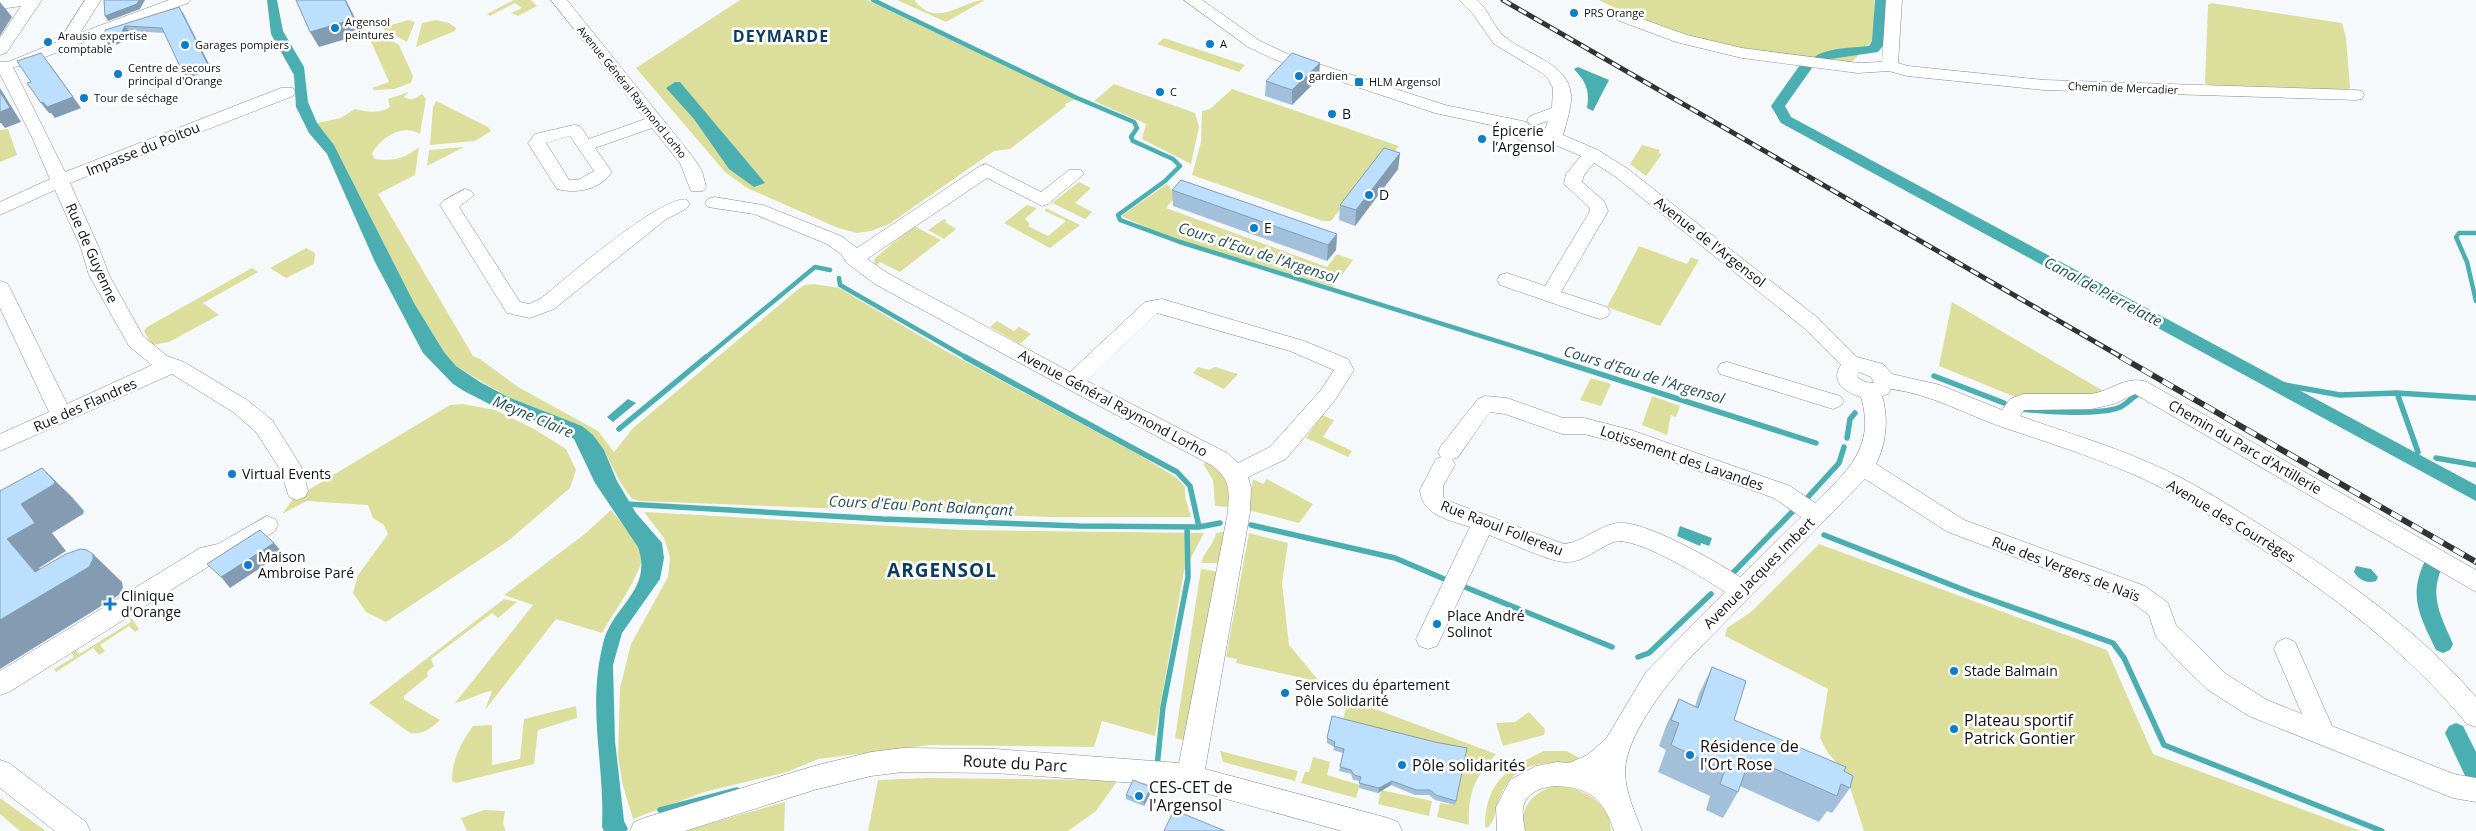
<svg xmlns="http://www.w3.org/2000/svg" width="2476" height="831" font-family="'Open Sans',sans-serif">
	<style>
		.green { fill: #dcdf9b }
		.water { fill: #4baeb1 }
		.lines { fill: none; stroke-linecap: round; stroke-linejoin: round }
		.stream-far1 { stroke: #4baeb1; stroke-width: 4.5 }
		.stream { stroke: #4baeb1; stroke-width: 5.5 }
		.canal { fill: #4baeb1; fill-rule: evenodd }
		.minor-casing { stroke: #898b8e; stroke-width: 1 }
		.minor { fill: #fff; fill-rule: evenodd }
		.rail-far1-casing { stroke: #323333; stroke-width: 5 }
		.rail-casing { stroke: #323333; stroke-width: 6 }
		.rail-far1 { stroke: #fff; stroke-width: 3; stroke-dasharray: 9; stroke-linecap: butt }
		.rail { stroke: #fff; stroke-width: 4.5; stroke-dasharray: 12; stroke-linecap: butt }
		.wall { fill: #a3c0da }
		.shaded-wall { fill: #849cb2 }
		.building { fill: #bddffe; stroke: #849cb2 }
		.poi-dot { fill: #0a7ec8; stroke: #fff; stroke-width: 2 }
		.labels { text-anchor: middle; stroke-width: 5; stroke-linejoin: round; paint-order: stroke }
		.far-poi-label { font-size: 11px; fill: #101111; stroke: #fff; text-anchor: start }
		.far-street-label { font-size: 11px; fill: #101111; stroke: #fff }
		.poi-label { font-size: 14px; fill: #101111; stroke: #fff; text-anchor: start }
		.street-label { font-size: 14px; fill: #101111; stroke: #fff }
		.water-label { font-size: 15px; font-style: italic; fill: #265253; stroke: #fff }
		.far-district-label { font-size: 16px; font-weight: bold; letter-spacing: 1px; fill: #0c3d61; stroke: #fff }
		.near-poi-label { font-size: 16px; fill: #101111; stroke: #fff; text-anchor: start }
		.near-street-label { font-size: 16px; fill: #101111; stroke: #fff }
		.district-label { font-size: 19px; font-weight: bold; letter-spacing: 1px; fill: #0c3d61; stroke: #fff }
	</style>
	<rect width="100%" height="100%" fill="#f6f9fb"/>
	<path class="green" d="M514 0H531L537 6 518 16 511 13 522 8 515 3 490 16 487 14Z
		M740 0H867L1076 99 1065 104 1066 106 1010 149 994 151 889 224 871 231 857 233 838 228 747 188 725 172 636 68Z
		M897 0H914C938 30 962 0 985 0L946 22Z
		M1599 0H1874V39L1849 65C1762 53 1678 42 1599 0Z
		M2211 3 2342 23 2346 38 2350 88 2342 91 2212 88 2205 83 2208 5Z
		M408 20 415 22 407 42 382 28Z
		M436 20 449 23 456 28 455 31 416 47 422 23Z
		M366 30 384 36 399 45 413 76 411 83 394 89 374 90 372 88 389 82Z
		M1164 38 1245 65 1239 72 1157 44Z
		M1114 84 1195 113 1199 127 1191 164 1142 139 1146 124 1094 101Z
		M1232 89 1399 146 1386 162 1378 161 1331 221H1323L1192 175 1201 142 1202 111 1210 109Z
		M409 92 404 97C413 102 415 98 422 94L426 99 420 134C402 123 380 138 372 154L375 159C391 162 406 158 419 147L415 175 378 194 473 356 480 359 518 387 598 431 614 452 633 428 796 291 804 285 814 284 839 288 944 350 1138 454 1177 478 1185 487V497L1191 517H1050L640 501 632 499 620 482 604 450 582 426 508 397 456 366 444 352 414 303 334 145 317 123 341 118 355 109C367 112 379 114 390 107L388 99Z
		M436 101 488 127 491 131 475 141 430 145 433 107Z
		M8 129 17 155 0 162V130Z
		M1642 145 1660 150 1658 153 1662 154 1646 176 1630 164Z
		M464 147 427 166 429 150Z
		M1079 182 1091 188 1075 203 1092 212 1085 219 1052 203Z
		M1167 184 1176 196 1166 208 1327 267 1337 254 1353 260 1333 287 1166 236 1121 216Z
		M1027 205 1037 208 1025 219 1030 224 1028 226 1048 236 1066 221 1045 211 1046 208 1080 225 1050 248 1004 223Z
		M944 219 947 220 945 222 956 229 944 239 928 230Z
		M914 226 941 240 900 272 880 262 876 266 874 263 875 258Z
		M1639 246 1687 264 1691 257 1699 260 1660 326 1607 307Z
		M306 248 315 253 314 264 286 278 270 268Z
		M252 268 258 272 203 303 219 315 169 342 152 345 144 331 147 327Z
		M1952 302 2105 392 2090 396 2020 399 1939 366Z
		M997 321 1014 331 1019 327 1031 334 1020 344 990 327Z
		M1198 367 1209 370 1215 367 1238 374 1224 389 1193 373Z
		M1591 378 1611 384 1601 406 1580 400Z
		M1652 396 1680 406 1676 417 1671 415 1667 435 1642 425Z
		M463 404 495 410 534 429 566 449 576 470 570 488 508 541 386 622 366 612 353 593 358 575 388 534 384 525 373 518 368 505 307 501 282 514 293 499 450 405Z
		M1322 415 1334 420 1323 437 1352 451 1348 457 1306 438Z
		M1207 462 1230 480 1231 507 1215 506 1213 480 1203 464Z
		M1253 479 1263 484 1267 479 1313 504 1299 523 1248 510Z
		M611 510C619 520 643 546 642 558 641 574 611 617 602 633L556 619 485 710 492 691C478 693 469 700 455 703L533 605 504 595 586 533Z
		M644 512 961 530 1204 533 1184 571 1155 736 1102 721 1094 747 930 745 818 759 787 772 704 792 633 819 623 786 618 757 620 688 631 644 668 577 670 557 664 538Z
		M1227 531 1221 563H1201C1204 551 1214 545 1216 533Z
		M1249 533 1288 543 1282 583 1289 645 1320 682 1236 663 1237 659 1226 657Z
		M1819 544 2107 650 2153 754 2361 831H1864L1845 772 1828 753 1820 738 1828 689 1725 636 1727 628 1751 612Z
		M1201 569 1220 572 1187 741 1175 738Z
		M504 599 517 602 498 618 492 613 431 659 434 666 427 672 428 676 404 696V699L440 720C432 728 423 735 410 733L369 703Z
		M127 615H129L139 629 135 632 129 626 100 645 105 651 99 655 93 648 56 672 54 669 74 657 70 650 74 647 79 654 131 622Z
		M1348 699 1496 754C1474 779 1468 792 1469 825L1437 817 1440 803 1455 805 1342 724Z
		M576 706 577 718 538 730 534 764 456 783 452 781C452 759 461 743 473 726L492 725V765L520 759 524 719Z
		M1529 712 1545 729 1544 735 1503 746 1496 723 1515 722Z
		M1220 751 1298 771 1295 781 1223 762Z
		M1544 751H1567L1581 759 1578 762C1541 763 1512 760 1498 803 1495 812 1495 822 1487 828L1485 826C1486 781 1507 769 1544 751Z
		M1313 757 1330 762 1327 775 1360 785 1356 798 1301 783 1305 772H1309Z
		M927 778 1118 780 1096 811 1068 831H868L878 780Z
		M1554 786C1580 786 1610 801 1611 831H1525C1518 808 1533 792 1554 786Z
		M1381 790 1432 801 1429 816 1378 804Z
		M0 798 46 831H20L0 814Z
		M785 802 784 831H684Z
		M484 810 505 811 503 824 506 831H467L461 818Z"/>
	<path class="water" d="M267 0H277L283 31 304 67 308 102 317 123 334 145 414 303 444 352 456 366 480 382 508 397 582 426 593 435 604 450 617 481 636 513 662 543 664 558 660 579 622 633 613 665 615 741 624 821 628 829 626 831H604L602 827C605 762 586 707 604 640 614 605 653 589 638 547L595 483 574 439 534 420 497 408 464 391 453 384 423 353 375 262 327 154 309 133 296 107 294 75 271 34Z
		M1578 67 1609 80 1593 111 1587 108C1590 90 1586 82 1574 69Z
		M675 82H680L765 183 754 187 729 169 694 119 666 88Z
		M628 399 636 403 613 422 607 417Z
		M1680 526 1712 538 1709 546 1701 543 1700 546 1677 536Z
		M2356 566 2371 569 2378 577 2376 581C2367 584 2359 580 2354 572Z"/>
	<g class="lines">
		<path class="stream-far1" d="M873 0 1077 98 1134 122 1137 128 1131 137 1133 141 1173 159 1180 166 1165 181 1118 215 1120 220 1180 242 1551 358
			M2476 233H2459L2456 237 2467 262 2476 301
			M839 278 840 285 967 358
			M705 358 815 267 830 270"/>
		<path class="stream" d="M965 357 1177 472 1190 486 1199 527
			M1547 357 1816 443
			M1934 376 2004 403
			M2274 383 2340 395 2397 393 2476 398
			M2397 393 2418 452
			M2023 409C2046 412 2097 415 2118 408 2127 405 2132 396 2141 393
			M619 429 706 357
			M1847 438 1850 419 1855 413
			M2436 458 2476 465
			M1808 497 1839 463 1844 447
			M626 504 882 519 1079 526 1199 527 1220 523
			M1251 525 1395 558 1449 581
			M1824 535 1972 593 2113 643 2124 658 2164 745 2382 831
			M1731 575 1793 511
			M1460 585 1612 647
			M1638 657 1649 653 1711 594
			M1157 767 1163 707 1188 577 1187 527
			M660 810 737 790"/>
		<path class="canal" d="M1875 0H1887L1886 42 1878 52 1830 59 1817 65 1812 64 1810 61C1822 47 1852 48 1869 46L1872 41Z
			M1805 64 1812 68 1785 106 1791 117 2476 485V501L1781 123 1771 106 1800 65Z
			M2434 555 2441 557 2444 563C2428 595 2440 614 2453 644L2450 650 2443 653 2436 650C2419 614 2407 595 2427 557Z
			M2456 723 2463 726 2476 752V785L2468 782 2445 733 2449 726Z"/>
		<defs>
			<path id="minor" d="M0 0H42L6 53 0 55V38L21 6 0 9Z
				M85 0H101L80 33 169 0H191L188 3 21 66 13 67 65 172 281 88H293L295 92 293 96 70 183 99 248 109 275 143 336 167 356 184 362 247 400 272 420 302 468 308 491 305 497 297 500 289 497 280 469 256 432 233 412 172 374 0 451V434L49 412 0 308V281L7 283 10 288 67 404 152 365 129 346 89 275 81 248 55 190 0 215V202L50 179 31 135 0 74V62H8L64 39 63 35Z
				M551 0H567L693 157 702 171 706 187 703 191H691L680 163 652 128 595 148 612 172C600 190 576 194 557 189L528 143 535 134 574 125 580 126 589 139 645 119ZM570 136 594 171 578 180H569L546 143Z
				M1184 0H1202L1260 41 1288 54 1445 105 1527 122 1532 132 1543 135 1548 121 1536 125 1530 124 1527 120 1530 116 1552 108 1553 88 1549 80 1542 73 1494 44 1473 14 1459 0H1477C1489 10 1493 27 1505 37 1528 56 1574 64 1571 101 1570 112 1566 124 1563 135L1598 150 1628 169 1818 318 1857 357 1883 364 1892 374 1940 385 2002 410 2010 399 2023 394H2091C2112 391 2125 375 2147 382L2476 570V592L2135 394 2114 404 2091 409 2024 410 2020 416C2061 431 2104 443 2145 461 2189 479 2230 506 2270 531 2345 579 2418 630 2476 697V727L2467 724C2406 650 2331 594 2251 542 2212 517 2173 491 2130 473 2088 455 2044 441 2002 427 1965 414 1931 394 1891 389L1888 394 1882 396C1889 418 1886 444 1876 464L1964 520 2145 586 2168 603 2176 625 2226 674 2267 700 2302 714 2274 649 2277 642 2286 638 2295 642 2332 726 2454 774 2476 778V802L2453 798 2249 716 2208 690 2178 661 2156 637 2149 615 2129 600 1948 532 1865 479 1687 661C1664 688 1626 736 1625 771 1625 791 1635 813 1642 831H1614C1609 817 1604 804 1591 795 1573 783 1530 780 1523 807 1522 814 1524 824 1525 831H1497L1496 807 1510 780 1536 766 1557 762 1569 763 1587 755 1606 739 1646 672 1725 592C1706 579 1635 535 1614 542 1597 548 1584 563 1565 562 1550 562 1506 541 1489 535L1437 646 1428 649 1419 646 1416 639 1470 527C1450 520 1422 516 1420 490L1436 459 1441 457 1438 452 1441 446 1478 399 1485 396 1507 398 1563 418H1584L1631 430 1790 486 1815 503C1847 471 1876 448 1861 397 1847 393 1829 382 1841 365L1804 328 1616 177 1594 163 1584 175 1582 182 1604 201 1608 211 1561 292 1607 307 1610 312 1607 317 1600 319 1593 317 1500 285 1497 280 1500 275 1507 273 1545 286 1590 211 1589 207 1564 184 1566 174 1581 156 1553 144 1538 146 1525 143 1518 139 1514 130 1435 113 1276 60 1248 47ZM1859 372 1871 377 1874 383 1865 382 1857 377ZM1490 412 1505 414 1562 434H1584L1620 443 1774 498 1801 517 1740 577C1717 562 1643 519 1617 523 1598 526 1583 542 1564 544L1446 500 1443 496V486L1455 465 1452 459 1457 458Z
				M1886 0H1902L1898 63 1908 66 2044 80 2356 90 2362 91 2364 95 2362 99 2356 100 2044 90 1907 76 1889 71 1858 73 1742 58 1676 42 1617 20 1615 17 1623 12 1687 35 1742 48 1858 63 1882 62Z
				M986 164 1041 192 1069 170H1081L1084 174 1048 204 1042 206 987 178 867 259 889 274 1070 372 1145 302 1162 299 1304 341 1348 359 1354 370 1335 400 1286 459 1248 477 1251 488 1250 512 1205 769 1388 818 1398 822 1402 831H1342L1190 789 1164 785 995 773 903 772 871 776 814 790 685 831H630L634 822 644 818 814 766 871 752 903 748 995 749 1179 763 1228 512C1229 489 1231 480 1211 465L1077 394 875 284 847 263 841 254 827 244 754 214 708 207 705 203 708 199 714 197 763 205 841 236 857 248 980 166ZM1157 313 1290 351 1334 370 1321 390 1270 447 1238 463 1227 453 1087 381Z
				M465 189 471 191 474 195 459 207 520 302 529 304 540 299C564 280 663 193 687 200L690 204 687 208 665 220 554 309 530 318 507 313 440 205 443 201Z
				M1727 362 1840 396 1844 401 1840 406 1833 409 1720 374 1717 369 1720 364Z
				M267 516 275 519 278 525 275 531 231 559 214 563 9 692 0 695V671L200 548 218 544Z
				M0 760 9 763 86 822 90 831H55L0 788Z"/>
		</defs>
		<use href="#minor" class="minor-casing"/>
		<use href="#minor" class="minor"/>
		<defs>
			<path id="rail-far1" d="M1503 0 2123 358"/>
			<path id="rail" d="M2121 357 2476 562"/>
		</defs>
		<use href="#rail-far1" class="rail-far1-casing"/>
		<use href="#rail" class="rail-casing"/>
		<use href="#rail-far1" class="rail-far1"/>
		<use href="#rail" class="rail"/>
	</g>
	<path class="wall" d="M183 12 212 70 187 78 164 33 129 31 123 42 109 47 105 30Z
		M1319 78 1292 105 1265 96 1266 81Z
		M1400 153 1398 169 1355 226 1339 220 1340 205Z
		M1172 190 1337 234 1336 250 1327 261 1173 206Z
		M1712 667 1734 720 1844 771 1850 788 1832 813 1827 811 1819 822 1740 786 1738 792 1723 818 1706 810 1710 796 1658 772 1666 750 1659 746 1666 726 1679 699 1695 706 1699 694Z
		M1327 738 1456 801 1455 805 1435 800 1429 795H1415L1391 785 1378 793 1359 788 1360 781 1353 780 1351 774 1339 771 1343 753 1333 750 1334 747 1327 743Z
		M1151 787V792L1144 806 1126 799V795Z"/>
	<path class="shaded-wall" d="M139 0H145L140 9 108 21 105 16Z
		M345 0H346L363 34 319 47 310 32Z
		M0 2 12 17 0 36Z
		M179 7 212 70 187 78 183 73Z
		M125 26 129 31 123 42 109 47 106 41Z
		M49 63 81 108 55 118 51 113H49L41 103 43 102Z
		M1320 63 1319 78 1292 105V90Z
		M0 88 21 122 5 128 1 123H0Z
		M1400 153 1398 169 1355 226 1356 210Z
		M1337 234 1336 250 1327 261 1328 245Z
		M42 468 72 497 84 511 83 514 52 533 66 551 39 568 55 587 93 554 122 582 123 588 119 595 0 669V620L35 572 7 539 21 504Z
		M274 543 283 553 230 588 221 577Z
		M1392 781 1391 785 1378 793 1379 788Z
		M1151 787V792L1144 806V802Z"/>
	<path class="building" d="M104 0H139L137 4 105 16Z
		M296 0H345L354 19 310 32Z
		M179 7 208 65 183 73 162 28 125 26 119 37 106 41 105 30Z
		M41 53 73 97 47 107 43 102 41 103 27 83 31 82 17 61Z
		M1292 53 1320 63 1292 90 1266 81Z
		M0 92 10 108 0 112Z
		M1384 148 1400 153 1356 210 1340 205Z
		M1181 180 1337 234 1328 245 1172 190Z
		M42 468 55 482 53 485 21 504 35 523 7 539 35 572 66 554 80 549 87 550 93 554V559L89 567 0 620V491Z
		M260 530 274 543 221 577 207 564Z
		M1712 667 1746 681 1734 720 1846 767 1844 771 1853 776 1850 788 1841 784 1837 796 1750 758 1738 792 1720 784 1725 770 1671 745 1679 723 1671 720 1679 699 1698 708Z
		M1332 716 1435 742 1467 748 1456 801 1436 795 1430 790H1416L1392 781 1379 788 1359 783 1361 777 1354 775 1351 770 1340 767 1344 749 1334 746 1335 742 1327 738Z
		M1133 780 1151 787 1144 802 1126 795Z
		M1174 810 1225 831H1164Z"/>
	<g class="poi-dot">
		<circle cx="1574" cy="13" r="5"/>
		<circle cx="335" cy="28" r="5"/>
		<circle cx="48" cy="42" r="5"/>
		<circle cx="1210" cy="44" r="5"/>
		<circle cx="185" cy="45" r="5"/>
		<circle cx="118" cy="74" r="5"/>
		<circle cx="1299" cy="76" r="5"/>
		<rect x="1354" y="77" width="10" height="10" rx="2.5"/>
		<circle cx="1160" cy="92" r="5"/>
		<circle cx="84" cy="98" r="5"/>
		<circle cx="1332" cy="114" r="5"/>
		<circle cx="1482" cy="139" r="5"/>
		<circle cx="1369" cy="195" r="5"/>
		<circle cx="1254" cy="228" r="5"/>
		<circle cx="232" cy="474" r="5"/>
		<circle cx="248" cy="565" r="5"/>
		<path d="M107.5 596.5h5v5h5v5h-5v5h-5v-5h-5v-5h5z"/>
		<circle cx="1437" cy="624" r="5"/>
		<circle cx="1954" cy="671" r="5"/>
		<circle cx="1285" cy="693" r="5"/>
		<circle cx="1954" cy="729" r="5"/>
		<circle cx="1690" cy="755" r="5"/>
		<circle cx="1402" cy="765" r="5"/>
		<circle cx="1139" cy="796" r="5"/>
	</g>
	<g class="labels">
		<g class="far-poi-label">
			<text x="1584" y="17">PRS Orange</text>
			<text x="345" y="26">Argensol<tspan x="345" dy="13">peintures</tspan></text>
			<text x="58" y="40">Arausio expertise<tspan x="58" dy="13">comptable</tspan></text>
			<text x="1220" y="48">A</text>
			<text x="195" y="49">Garages pompiers</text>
			<text x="128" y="72">Centre de secours<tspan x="128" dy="13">principal d'Orange</tspan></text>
			<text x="1309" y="80">gardien</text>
			<text x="1369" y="86">HLM Argensol</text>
			<text x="1170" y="96">C</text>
			<text x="94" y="102">Tour de séchage</text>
		</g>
		<g class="far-street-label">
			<text transform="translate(2123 88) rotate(2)" y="4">Chemin de Mercadier</text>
			<text transform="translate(632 92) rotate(51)" y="4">Avenue Général Raymond Lorho</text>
		</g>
		<g class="poi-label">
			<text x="1342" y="119">B</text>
			<text x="1492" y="136">Épicerie<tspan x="1492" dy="16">l’Argensol</tspan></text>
			<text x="1379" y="200">D</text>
			<text x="1264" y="233">E</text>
			<text x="242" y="479">Virtual Events</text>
			<text x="258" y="562">Maison<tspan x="258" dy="16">Ambroise Paré</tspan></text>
			<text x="121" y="601">Clinique<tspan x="121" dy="16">d'Orange</tspan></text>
			<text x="1447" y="621">Place André<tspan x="1447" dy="16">Solinot</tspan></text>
			<text x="1964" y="676">Stade Balmain</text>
			<text x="1295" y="690">Services du épartement<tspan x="1295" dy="16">Pôle Solidarité</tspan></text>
		</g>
		<g class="street-label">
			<text transform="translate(143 149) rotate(-22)" y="5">Impasse du Poitou</text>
			<text transform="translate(1710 242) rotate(38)" y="5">Avenue de l'Argensol</text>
			<text transform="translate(92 253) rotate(66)" y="5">Rue de Guyenne</text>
			<text transform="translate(1113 403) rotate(28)" y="5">Avenue Général Raymond Lorho</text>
			<text transform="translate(85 405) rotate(-24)" y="5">Rue des Flandres</text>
			<text transform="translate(2245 447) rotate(30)" y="5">Chemin du Parc d'Artillerie</text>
			<text transform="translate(1682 458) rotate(19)" y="5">Lotissement des Lavandes</text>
			<text transform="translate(2231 521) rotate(31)" y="5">Avenue des Courrèges</text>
			<text transform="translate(1502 528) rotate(21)" y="5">Rue Raoul Follereau</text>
			<text transform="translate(2066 569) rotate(21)" y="5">Rue des Vergers de Naïs</text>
			<text transform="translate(1759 573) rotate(-45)" y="5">Avenue Jacques Imbert</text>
		</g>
		<g class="water-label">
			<text transform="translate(1258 253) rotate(18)" y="5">Cours d'Eau de l'Argensol</text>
			<text transform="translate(2103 292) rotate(28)" y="5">Canal de Pierrelatte</text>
			<text transform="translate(1644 375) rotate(17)" y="5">Cours d'Eau de l'Argensol</text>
			<text transform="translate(533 417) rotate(23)" y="5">Meyne Claire</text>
			<text transform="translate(921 506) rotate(3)" y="5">Cours d'Eau Pont Balançant</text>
		</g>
		<g class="far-district-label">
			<text x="781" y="42">DEYMARDE</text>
		</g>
		<g class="near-poi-label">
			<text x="1964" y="726">Plateau sportif<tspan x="1964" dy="18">Patrick Gontier</tspan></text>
			<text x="1700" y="752">Résidence de<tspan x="1700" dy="18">l'Ort Rose</tspan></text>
			<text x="1412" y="771">Pôle solidarités</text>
			<text x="1149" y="793">CES-CET de<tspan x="1149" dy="18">l'Argensol</tspan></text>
		</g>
		<g class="near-street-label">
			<text transform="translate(1015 763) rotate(3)" y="6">Route du Parc</text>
		</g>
		<g class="district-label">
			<text x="942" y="577">ARGENSOL</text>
		</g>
	</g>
</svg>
